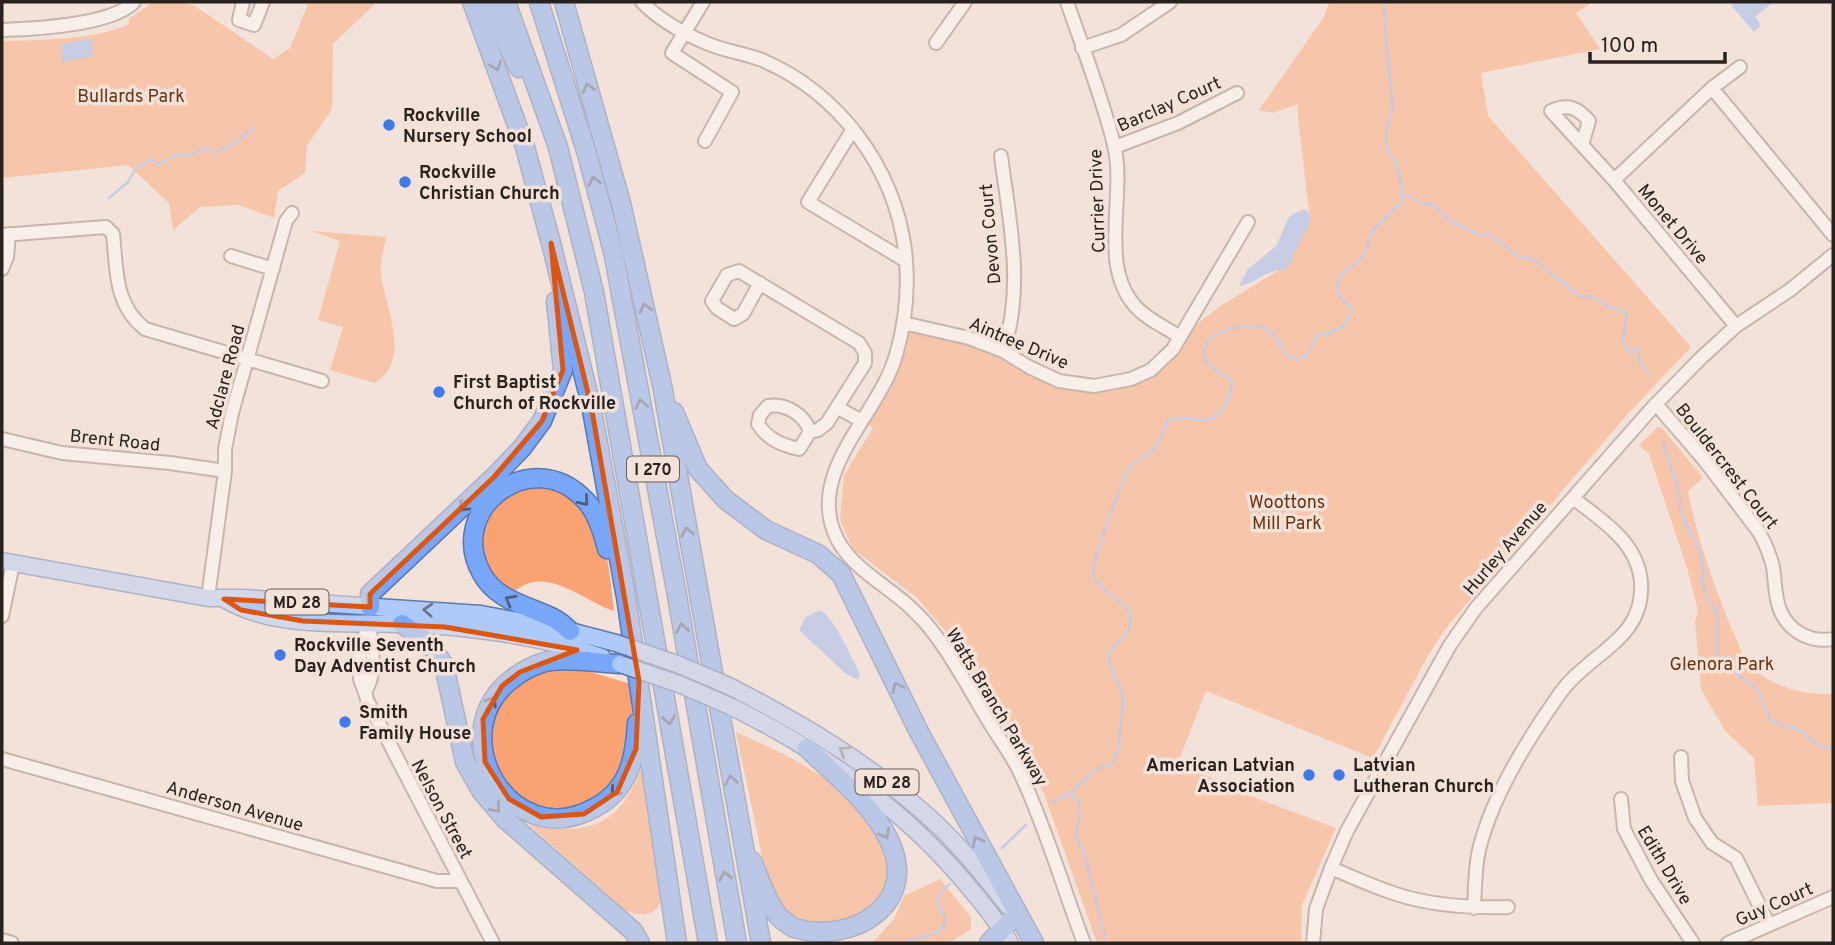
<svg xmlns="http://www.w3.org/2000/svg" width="1835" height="945" font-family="Overpass,sans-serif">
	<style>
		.green { fill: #fba272 }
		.water { fill: #91b4f3 }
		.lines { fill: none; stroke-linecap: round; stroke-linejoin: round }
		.stream { stroke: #91b4f3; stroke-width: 2.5 }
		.minor-casing { stroke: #908079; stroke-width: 16 }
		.major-casing { stroke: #5c78ad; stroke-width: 19 }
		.highway-casing { stroke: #5c78ad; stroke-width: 21 }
		.minor { stroke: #fff; stroke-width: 12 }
		.major { stroke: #aecafb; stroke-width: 16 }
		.highway { stroke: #78a6f9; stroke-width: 18 }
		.major-bridge-casing { stroke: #5c78ad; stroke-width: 19; stroke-linecap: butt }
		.major-bridge { stroke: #aecafb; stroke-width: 16 }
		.oneway { stroke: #4c5d81 }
		.oneway2 { stroke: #6b768d }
		.marked { fill: none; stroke: #de560d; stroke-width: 5; stroke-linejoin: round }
		.poi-dot { fill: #3f7aea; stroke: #f3e2d9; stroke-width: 2.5 }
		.labels { text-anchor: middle; stroke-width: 7; stroke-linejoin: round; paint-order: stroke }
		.shield { fill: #f3e2d9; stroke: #655c57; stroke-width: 2 }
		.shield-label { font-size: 16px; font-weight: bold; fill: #28221f }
		.park-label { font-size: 18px; fill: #6b3310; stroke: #f3e2d9 }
		.street-label { font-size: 18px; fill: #28221f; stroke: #f3e2d9 }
		.poi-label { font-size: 18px; font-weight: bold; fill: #28221f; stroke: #f3e2d9; text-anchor: start }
	</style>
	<rect width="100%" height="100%" fill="#f3e2d9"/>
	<path class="green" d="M153 2H180L195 6 273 59 290 48 309 2H377L333 44 332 109 307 146 305 173 278 191 274 218 239 205 200 207 173 230 169 203 128 165 2 178V41C38 40 97 40 129 24V19Z
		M1329 2H1593L1576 13 1600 49 1481 73 1488 116 1691 347 1625 417 1446 628 1426 659 1373 758 1206 691 1179 760 1182 764 1248 795 1336 828 1302 905 1301 943H1097L1043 791 956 643 916 597 853 549 840 520 844 475 873 428 862 421 893 364 903 323 969 338 1076 385 1151 370 1180 337 1222 305 1287 265 1310 220 1298 117V104L1273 113 1259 110 1324 17Z
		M312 231 386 237C384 249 379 264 381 275 386 310 412 360 375 383L330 370 343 327 318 320 340 241Z
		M1658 427 1663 429 1703 478 1688 491C1698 542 1716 593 1737 641 1740 648 1743 659 1749 665 1772 687 1802 695 1833 694V803L1758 806 1754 758 1725 731 1701 689 1695 621 1698 611 1687 568 1649 454 1639 445Z
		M534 486C568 489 589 510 602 541 610 562 611 589 614 611 582 601 543 561 511 595 503 587 493 580 487 572 484 568 484 561 483 556 477 521 499 492 534 486Z
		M559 667 578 668 634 685C632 717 630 749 616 779 612 788 601 794 592 800 579 807 566 808 551 807 488 802 472 728 515 687 527 676 543 672 559 667Z
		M736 732C794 758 872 793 887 861 890 874 889 892 881 903 876 911 865 919 858 926L797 924 782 909 767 880Z
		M643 763 661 900C656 917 639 917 625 910L528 824C590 837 622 825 643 763Z
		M940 879 971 917V929L949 943H869L875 940 894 919 904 896Z"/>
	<path class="water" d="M1735 2H1771L1772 3 1755 17 1761 25 1754 32 1731 5Z
		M91 39 93 56 62 62V44Z
		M1306 209 1310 216 1309 224 1286 270C1270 267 1255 284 1239 286L1248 269 1276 246 1289 217 1297 212Z
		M820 610C835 618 851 658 860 674L858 680 845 673 799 630 806 617Z"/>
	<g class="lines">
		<path class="stream" d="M1403 194 1418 202 1433 205 1450 221 1479 235 1488 234 1521 257 1535 260 1579 296C1592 296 1600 298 1610 308H1617L1627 313C1626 327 1617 343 1630 352L1638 348 1639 361 1648 374
			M109 198 128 182 136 168 149 160 160 164 178 154C189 157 193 156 201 148L218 152 234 143 253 128
			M1664 442 1666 454 1676 480 1682 515 1700 552 1703 567 1702 580 1707 597 1718 616V655L1732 670 1758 690 1770 721 1801 731 1818 745 1833 749
			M1071 795 1079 801V818L1075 835 1085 856 1106 943
			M1052 802 1070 794 1097 768 1108 766C1110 765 1114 760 1115 758 1119 750 1124 704 1123 696 1120 680 1107 670 1109 653 1115 645 1125 637 1129 628 1141 603 1096 594 1093 573 1092 561 1123 477 1131 466 1137 458 1150 456 1156 447 1163 438 1162 427 1170 419 1182 416 1192 419 1204 420 1221 421 1230 396 1232 383 1225 370 1210 372 1205 358 1196 332 1251 319 1268 330 1277 336 1281 348 1288 356L1300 359 1309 353 1316 336C1335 330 1347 332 1352 308L1340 297 1337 287 1339 280 1342 274 1363 257 1373 230 1400 203 1402 196 1403 190 1396 164 1388 152 1386 145 1388 124 1392 106 1383 2
			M1002 848 1026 825
			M907 943 908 941 935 934 944 926 945 917 937 904 940 893 950 884"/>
		<defs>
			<path id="minor" d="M243 2 239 20 254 25 263 2
				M642 2C659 20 683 33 706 43 724 51 744 53 762 60 839 93 894 167 905 250 909 284 906 321 896 355 880 413 809 468 834 532 847 567 888 585 913 610 924 620 935 634 943 646 960 671 974 697 989 722 1000 740 1014 758 1022 777 1047 831 1063 888 1084 943
				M703 2 672 53 732 92 705 141
				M1067 2C1083 49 1102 96 1114 145 1127 196 1096 269 1139 310 1150 321 1167 328 1180 337
				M2 30C34 29 112 25 134 2
				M936 43 965 2
				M1082 48 1121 35 1170 2
				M1712 88 1833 235
				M853 129 808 202 906 261
				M1582 145 1589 121C1578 108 1568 103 1551 111L1614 180 1736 326
				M1115 147 1178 123 1237 93
				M1001 156C1009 219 1025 288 1003 351
				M1614 180 1712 88 1740 67
				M2 235 106 227 113 234C117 271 114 304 145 329L322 381
				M231 256 273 269
				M2 269 7 257 9 234
				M760 283 743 314 734 319 717 308 712 301 727 275 739 271 859 343 865 353V363L827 423 818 430 810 432 799 449C782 445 768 440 758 424L760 415 768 406C786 403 805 415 810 432
				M903 323 969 338 1003 351 1029 367 1059 381 1094 386 1131 379 1151 370 1173 349 1248 222
				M1656 404 1705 461 1759 532C1765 543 1770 554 1773 567 1775 581 1775 598 1780 610 1789 632 1811 643 1833 639
				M838 408 862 421
				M2 439 62 453 170 463 225 471
				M208 598 225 471V449L232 413 286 221 292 213
				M2 616 13 564
				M369 624C362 641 357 660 360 679 362 686 366 692 367 700L493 943
				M366 690C377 672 372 645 369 625
				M1681 757 1682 781 1695 818 1712 843 1736 858 1769 925
				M2 759 437 881H460
				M1621 799 1624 829 1651 880 1693 943
				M1331 868C1352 877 1374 887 1396 894 1432 906 1470 908 1508 907
				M1474 908C1475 889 1475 868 1479 850 1491 800 1524 745 1554 702 1561 691 1571 679 1582 670 1611 644 1644 628 1641 582 1638 542 1601 520 1573 498
				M2 940 12 943
				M1313 943 1316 909 1331 868 1347 831 1450 645 1476 608 1653 407 1700 359 1736 326 1790 290 1833 255
				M1728 943 1833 897"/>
			<path id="major" d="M2 561 208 598H243L481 614 570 631 616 643
				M224 599C273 629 346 622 402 624 466 626 542 636 602 657
				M729 686C801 723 869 763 930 818 959 844 984 875 1008 906
				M732 707C819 750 899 805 962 879 980 900 996 919 1010 943"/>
			<path id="highway" d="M472 2 525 147 551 243 591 405 626 597 677 943
				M487 2 519 68
				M506 2 558 147 594 292 708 943
				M539 2 587 154 613 251 676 590 737 943
				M564 2 621 203 662 385 761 943
				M674 412 698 469 726 500 766 530 818 554 841 574 919 732 1034 943
				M370 607V594L494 477 522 448 542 421 563 370 556 301
				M402 624 430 644 444 665 465 762 482 792 505 819 633 931 640 943
				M570 631C565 626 559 621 553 618 527 605 497 601 482 574 445 509 532 443 585 500 597 512 603 533 607 549
				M620 664C597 663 572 658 550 661 537 663 522 671 512 679 440 734 511 854 594 808 629 790 635 759 637 723
				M752 861C759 877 765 896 774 910 778 918 786 923 794 928 854 945 920 903 889 840 871 803 836 776 807 748
				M989 943 1015 916"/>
		</defs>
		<use href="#minor" class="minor-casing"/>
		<use href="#major" class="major-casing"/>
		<use href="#highway" class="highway-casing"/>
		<use href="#minor" class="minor"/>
		<use href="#major" class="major"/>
		<use href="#highway" class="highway"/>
		<defs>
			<path id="major-bridge" d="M616 643 677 664 729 686
				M620 664 679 684 732 707"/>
		</defs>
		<use href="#major-bridge" class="major-bridge-casing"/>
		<use href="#major-bridge" class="major-bridge"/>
	</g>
	<defs><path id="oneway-chevron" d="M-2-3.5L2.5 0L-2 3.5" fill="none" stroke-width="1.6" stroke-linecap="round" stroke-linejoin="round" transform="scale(1.75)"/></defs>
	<g class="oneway">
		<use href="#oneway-chevron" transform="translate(496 66) rotate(71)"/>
		<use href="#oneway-chevron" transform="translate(588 88) rotate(-106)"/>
		<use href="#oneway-chevron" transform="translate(594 181) rotate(-105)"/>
		<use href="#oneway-chevron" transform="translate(645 308) rotate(-103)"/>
		<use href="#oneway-chevron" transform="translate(641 404) rotate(-101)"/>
		<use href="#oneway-chevron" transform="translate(584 501) rotate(49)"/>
		<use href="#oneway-chevron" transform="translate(463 507) rotate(135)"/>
		<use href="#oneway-chevron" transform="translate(687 532) rotate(-101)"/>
		<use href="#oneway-chevron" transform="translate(510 600) rotate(-150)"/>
		<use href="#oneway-chevron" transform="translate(682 628) rotate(-100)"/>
		<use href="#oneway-chevron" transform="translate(897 687) rotate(-116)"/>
		<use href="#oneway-chevron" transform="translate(492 701) rotate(-58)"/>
		<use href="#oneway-chevron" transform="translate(669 720) rotate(80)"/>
		<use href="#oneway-chevron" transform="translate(731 780) rotate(-99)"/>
		<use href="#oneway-chevron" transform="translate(615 792) rotate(131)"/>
		<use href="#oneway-chevron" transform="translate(496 808) rotate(49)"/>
		<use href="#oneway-chevron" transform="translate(885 834) rotate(61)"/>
		<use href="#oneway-chevron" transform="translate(977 841) rotate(-118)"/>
		<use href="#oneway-chevron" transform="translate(725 876) rotate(-100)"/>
	</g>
	<g class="oneway2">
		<use href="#oneway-chevron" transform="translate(428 610) rotate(-177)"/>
		<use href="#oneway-chevron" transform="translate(844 751) rotate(-148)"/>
	</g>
	<path d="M0 0H1835V945H0ZM551 243 591 405 639 681 636 749 617 792 584 814 541 817 509 799 485 762 483 719 502 686 520 672 577 650 445 627 303 621 241 610 224 599 370 607V594L494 477 542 421 563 370Z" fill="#f3e2d9" fill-opacity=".55" fill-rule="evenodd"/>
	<path class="marked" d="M551 243 591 405 639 681 636 749 617 792 584 814 541 817 509 799 485 762 483 719 502 686 520 672 577 650 445 627 303 621 241 610 224 599 370 607V594L494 477 542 421 563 370Z"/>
	<g class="poi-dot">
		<circle cx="389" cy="125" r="7"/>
		<circle cx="405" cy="182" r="7"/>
		<circle cx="439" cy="392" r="7"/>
		<circle cx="280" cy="655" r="7"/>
		<circle cx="345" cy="722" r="7"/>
		<circle cx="1309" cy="775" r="7"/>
		<circle cx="1339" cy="775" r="7"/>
	</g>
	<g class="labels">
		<g class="shield">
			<rect x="627" y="456.5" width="52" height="25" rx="5"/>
			<rect x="265.5" y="589.5" width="63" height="25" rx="5"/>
			<rect x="855.5" y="769.5" width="63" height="25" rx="5"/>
		</g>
		<g class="shield-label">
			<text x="653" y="475">I 270</text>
			<text x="297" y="608">MD 28</text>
			<text x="887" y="788">MD 28</text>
		</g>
		<g class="park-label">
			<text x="131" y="102">Bullards Park</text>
			<text x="1287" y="508">Woottons<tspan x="1287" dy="21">Mill Park</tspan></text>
			<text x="1722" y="670">Glenora Park</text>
		</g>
		<g class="street-label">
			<text transform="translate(1169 104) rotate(-24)" y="6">Barclay Court</text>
			<text transform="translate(1097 201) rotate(-92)" y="6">Currier Drive</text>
			<text transform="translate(1673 224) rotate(50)" y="6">Monet Drive</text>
			<text transform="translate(990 234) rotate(-95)" y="6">Devon Court</text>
			<text transform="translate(1019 343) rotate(23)" y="6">Aintree Drive</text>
			<text transform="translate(225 377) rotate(-75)" y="6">Adclare Road</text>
			<text transform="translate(115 440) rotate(6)" y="6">Brent Road</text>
			<text transform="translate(1727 466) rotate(52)" y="6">Bouldercrest Court</text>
			<text transform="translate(1505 548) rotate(-49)" y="6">Hurley Avenue</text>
			<text transform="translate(997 707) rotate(59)" y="6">Watts Branch Parkway</text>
			<text transform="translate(235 806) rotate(16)" y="6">Anderson Avenue</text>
			<text transform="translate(442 809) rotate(62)" y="6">Nelson Street</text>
			<text transform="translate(1665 865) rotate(59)" y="6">Edith Drive</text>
			<text transform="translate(1774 904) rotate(-24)" y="6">Guy Court</text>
		</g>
		<g class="poi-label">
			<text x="403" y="121">Rockville<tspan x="403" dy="21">Nursery School</tspan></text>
			<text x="419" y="178">Rockville<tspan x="419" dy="21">Christian Church</tspan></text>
			<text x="453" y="388">First Baptist<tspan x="453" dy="21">Church of Rockville</tspan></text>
			<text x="294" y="651">Rockville Seventh<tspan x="294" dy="21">Day Adventist Church</tspan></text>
			<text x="359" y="718">Smith<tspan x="359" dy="21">Family House</tspan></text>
			<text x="1295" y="771" text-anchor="end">American Latvian<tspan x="1295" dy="21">Association</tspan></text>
			<text x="1353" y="771">Latvian<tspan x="1353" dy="21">Lutheran Church</tspan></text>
		</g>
	</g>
	<rect width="1835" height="945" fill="none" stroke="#28221f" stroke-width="7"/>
	<path d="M1590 52v10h135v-10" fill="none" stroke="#28221f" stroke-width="3.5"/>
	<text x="1601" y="52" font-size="21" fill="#28221f" stroke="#f3e2d9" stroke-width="5" paint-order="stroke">100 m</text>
</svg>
